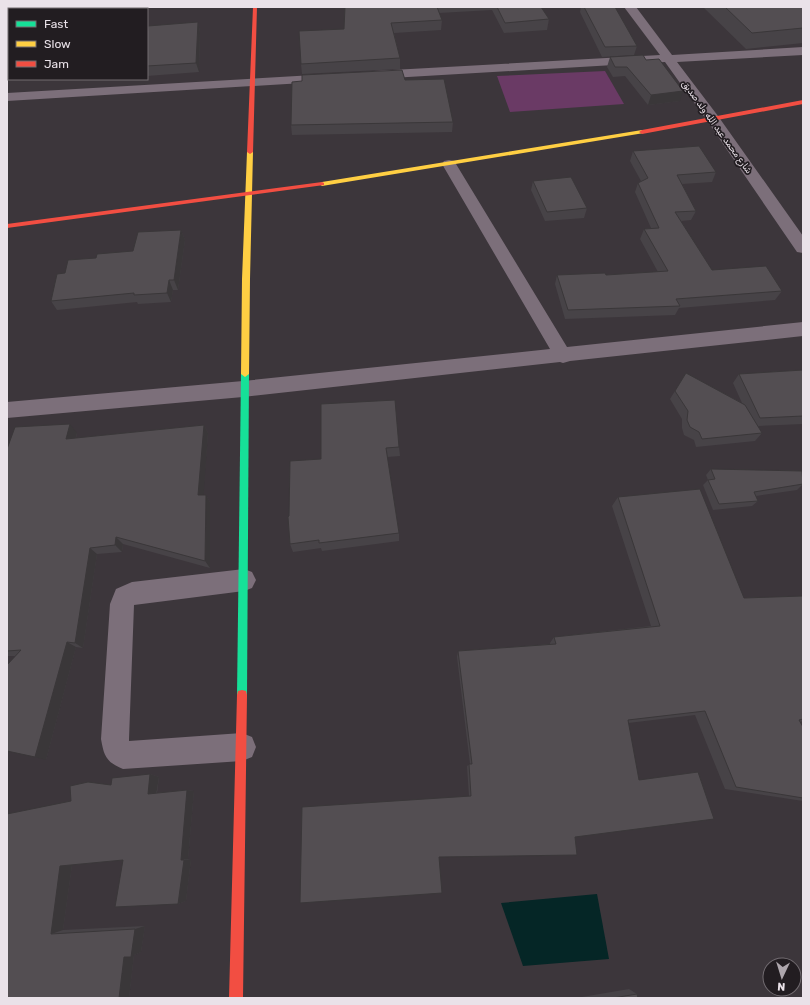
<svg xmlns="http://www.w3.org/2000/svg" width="810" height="1005" font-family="Rubik,'Noto Sans Arabic',sans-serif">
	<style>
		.green { fill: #6a3a65 }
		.water { fill: #052626 }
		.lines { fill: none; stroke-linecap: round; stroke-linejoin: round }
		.street { fill: #7c6f7a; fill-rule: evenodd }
		.fast { fill: #16e098; fill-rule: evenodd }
		.slow { fill: #ffcf43; fill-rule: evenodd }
		.jam { fill: #f24e42; fill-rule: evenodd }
		.wall { fill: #474347 }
		.shaded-wall { fill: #3a3739 }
		.building { fill: #534e52; stroke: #3a3739 }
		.labels { text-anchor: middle; stroke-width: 3.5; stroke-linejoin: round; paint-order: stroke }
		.far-street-label { font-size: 9px; fill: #eae2e9; stroke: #221d21 }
	</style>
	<rect width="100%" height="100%" fill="#3c363b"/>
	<path class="green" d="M605 71 624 104 510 112 497 76Z"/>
	<path class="water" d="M597 894 609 959 523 966 501 903Z"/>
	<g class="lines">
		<path class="street" d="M624 7H636L672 55 803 47V55L677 62 718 116 803 236V253L797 252 708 122 665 62 374 79 370 78 368 75 370 72 374 71 660 55Z
			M331 74 336 75 337 78 336 81 7 101V93Z
			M449 160 454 161 456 164 567 347 803 322V336L570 361 563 363 560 362 243 397 7 418V402L243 381 550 349 442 164 444 161Z
			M244 569 252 572 256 580 252 588 244 591 134 605 129 739V741L242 733 252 737 256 747 252 757 242 761 123 769C106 762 104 756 101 739L110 604 116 589 132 582Z"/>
		<path class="fast" d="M245 371 249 374 247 695 246 699 242 700 238 699 237 695 241 374Z"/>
		<path class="slow" d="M642 130 644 131V133L322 186 319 184 322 182Z
			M250 150 253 152 250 279 249 374 245 377 241 374 242 279 247 152Z"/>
		<path class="jam" d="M253 7H257L253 152 250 154 247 152Z
			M803 100V104L642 134 639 132 642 130Z
			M322 182 324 183V185L7 228V224Z
			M242 690 246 691 247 695 243 998H229L237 695 238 691Z"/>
	</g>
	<path class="wall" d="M7 7 9 9V55H7Z
		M345 7H541L549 19 547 30 504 33 492 10 439 13 442 20 441 30 394 33 400 58V69L302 74 301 64 344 29Z
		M581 7H615L637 46 634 55 602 57 580 12Z
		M703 7H803V43L746 49Z
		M198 22 200 32 199 72 147 76V37Z
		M610 57 646 60 680 101 648 105 625 76 613 77 607 67Z
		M405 80 453 122 452 132 292 135 291 125Z
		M633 151 716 172 712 182 682 184 696 211 691 220 681 221 712 270 782 291 775 300 679 308 675 315 565 319 555 284 557 275H606L658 272 640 239 644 229 651 228 635 192 638 183 641 181 630 161Z
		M533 181 587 208 584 218 545 221 531 190Z
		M181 230 185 240 178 290H173L171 302 138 304 137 302 57 310 51 301 65 273 133 251Z
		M803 370V424L758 426 762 433 755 441 696 447 694 440 684 435 682 428V419L670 399 686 373 742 403 733 383 739 374Z
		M321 404 399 447 400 456 387 457 399 533V541L322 551 321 548 293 552 290 544 289 516 321 459Z
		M204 425 208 433 203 495H206L210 502V568L123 544 122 552 97 554 83 648 76 647 46 760 15 656H7V449L77 433 76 438Z
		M711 469 803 484 797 490 756 496 758 501 752 506 713 510 703 485 708 480 706 475Z
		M618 497 744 598 803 596V721L800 722 803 727V801L725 789 695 715 628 723 575 837 439 857 300 903 469 796 467 766 470 764 457 657 458 651 550 644V643L554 637 651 626 612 506Z
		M150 774 159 777 157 793 187 790 194 791 188 859H191L186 901 178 904 123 860 72 865 63 930 145 926 141 952 134 955 129 998H7L71 801 111 785Z
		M629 989 637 994 638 998H576Z"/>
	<path class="shaded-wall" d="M109 7H116V9H108Z
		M198 22 200 32 199 72 196 63Z
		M683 91 680 101 648 105 651 95Z
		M181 230 185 240 178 290 174 280Z
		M169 280 173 290 171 302 167 293Z
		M70 424 77 433 73 447 66 439Z
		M204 425 208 433 203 503 198 495Z
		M206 495 210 502V568L205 561Z
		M116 537 123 544 122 552 115 545Z
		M90 548 97 554 83 648 75 643Z
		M67 642 76 647 46 760 35 757Z
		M150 774 159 777 156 795 148 794Z
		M187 790 194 791 188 859 181 860Z
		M191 859 186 901 178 904 184 860Z
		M72 865 63 930 51 934 60 866Z
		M145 926 141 952 134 955 129 998H119L124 957 135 929Z"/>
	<path class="building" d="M7 7H109L108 9H9V43L7 44Z
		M345 7H437L442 20 391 23 400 58 301 64 299 31 344 29Z
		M497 7H541L549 19 505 23Z
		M584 7H615L637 46 605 47Z
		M725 7H801L803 8V28L752 33Z
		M198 22 196 63 147 66V37L148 26Z
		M643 55 646 60 659 59 683 91 651 95 627 67H615L610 57Z
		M402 70 405 80 444 79 453 122 291 125 292 82 302 81V75Z
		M699 146 716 172 677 175 696 211 675 212 712 270 766 266 782 291 676 299 680 306 568 310 557 275 605 273 606 275 668 271 644 229 659 228 638 183 648 178 633 151Z
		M571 177 587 208 547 212 533 181Z
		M181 230 174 280H169L167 293 134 295V293L51 301 57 274 65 273 68 260 96 258 97 254 133 251 138 232Z
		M803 370V416L760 418 739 374Z
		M686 373 745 405 762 433 702 439 699 432 690 427 687 420 688 411 675 391Z
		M395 400 399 447 386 448 399 533 319 543V540L290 544 288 517 289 516 290 461 321 459V404Z
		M70 424 66 439 204 425 198 495H206L205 561 116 537 115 545 90 548 75 643 67 642 35 757 7 751V665L21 650 7 651V449L15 427Z
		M711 469 802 471 803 484 754 492 758 501 719 504 708 480 715 479Z
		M700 489 744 598 803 596V719L799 720 803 727V798L736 787 705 711 628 720 639 780 698 772 714 819 575 837 577 855 439 857 442 893 300 903 302 807 471 796 469 764H472L458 651 556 644 554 637 660 626 618 497Z
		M150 774 148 794 187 790 181 860H184L178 904 115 907 123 860 60 866 51 934 135 929 131 957H124L119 998H7V814L71 801 70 786 88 782 111 785 112 778Z
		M637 994 638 998H613Z"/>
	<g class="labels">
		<g class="far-street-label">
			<text transform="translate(717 127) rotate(54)" y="3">شارع محمد عبد الله ولد صديق</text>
		</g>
	</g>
	<rect width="810" height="1005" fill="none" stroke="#eae2e9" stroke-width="16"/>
	<rect x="8" y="8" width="140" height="72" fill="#221d21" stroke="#726c71"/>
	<rect x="16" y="21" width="20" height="6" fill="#16e098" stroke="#726c71"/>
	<text x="44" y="28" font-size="12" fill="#eae2e9">Fast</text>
	<rect x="16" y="41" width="20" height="6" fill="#ffcf43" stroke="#726c71"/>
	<text x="44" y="48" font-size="12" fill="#eae2e9">Slow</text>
	<rect x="16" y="61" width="20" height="6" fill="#f24e42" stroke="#726c71"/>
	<text x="44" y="68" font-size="12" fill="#eae2e9">Jam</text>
	<g transform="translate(782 977) rotate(184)"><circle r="19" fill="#221d21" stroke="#726c71"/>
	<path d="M0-3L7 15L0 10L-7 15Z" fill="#ada6ac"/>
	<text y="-6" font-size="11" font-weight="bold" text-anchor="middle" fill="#eae2e9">N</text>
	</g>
</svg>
